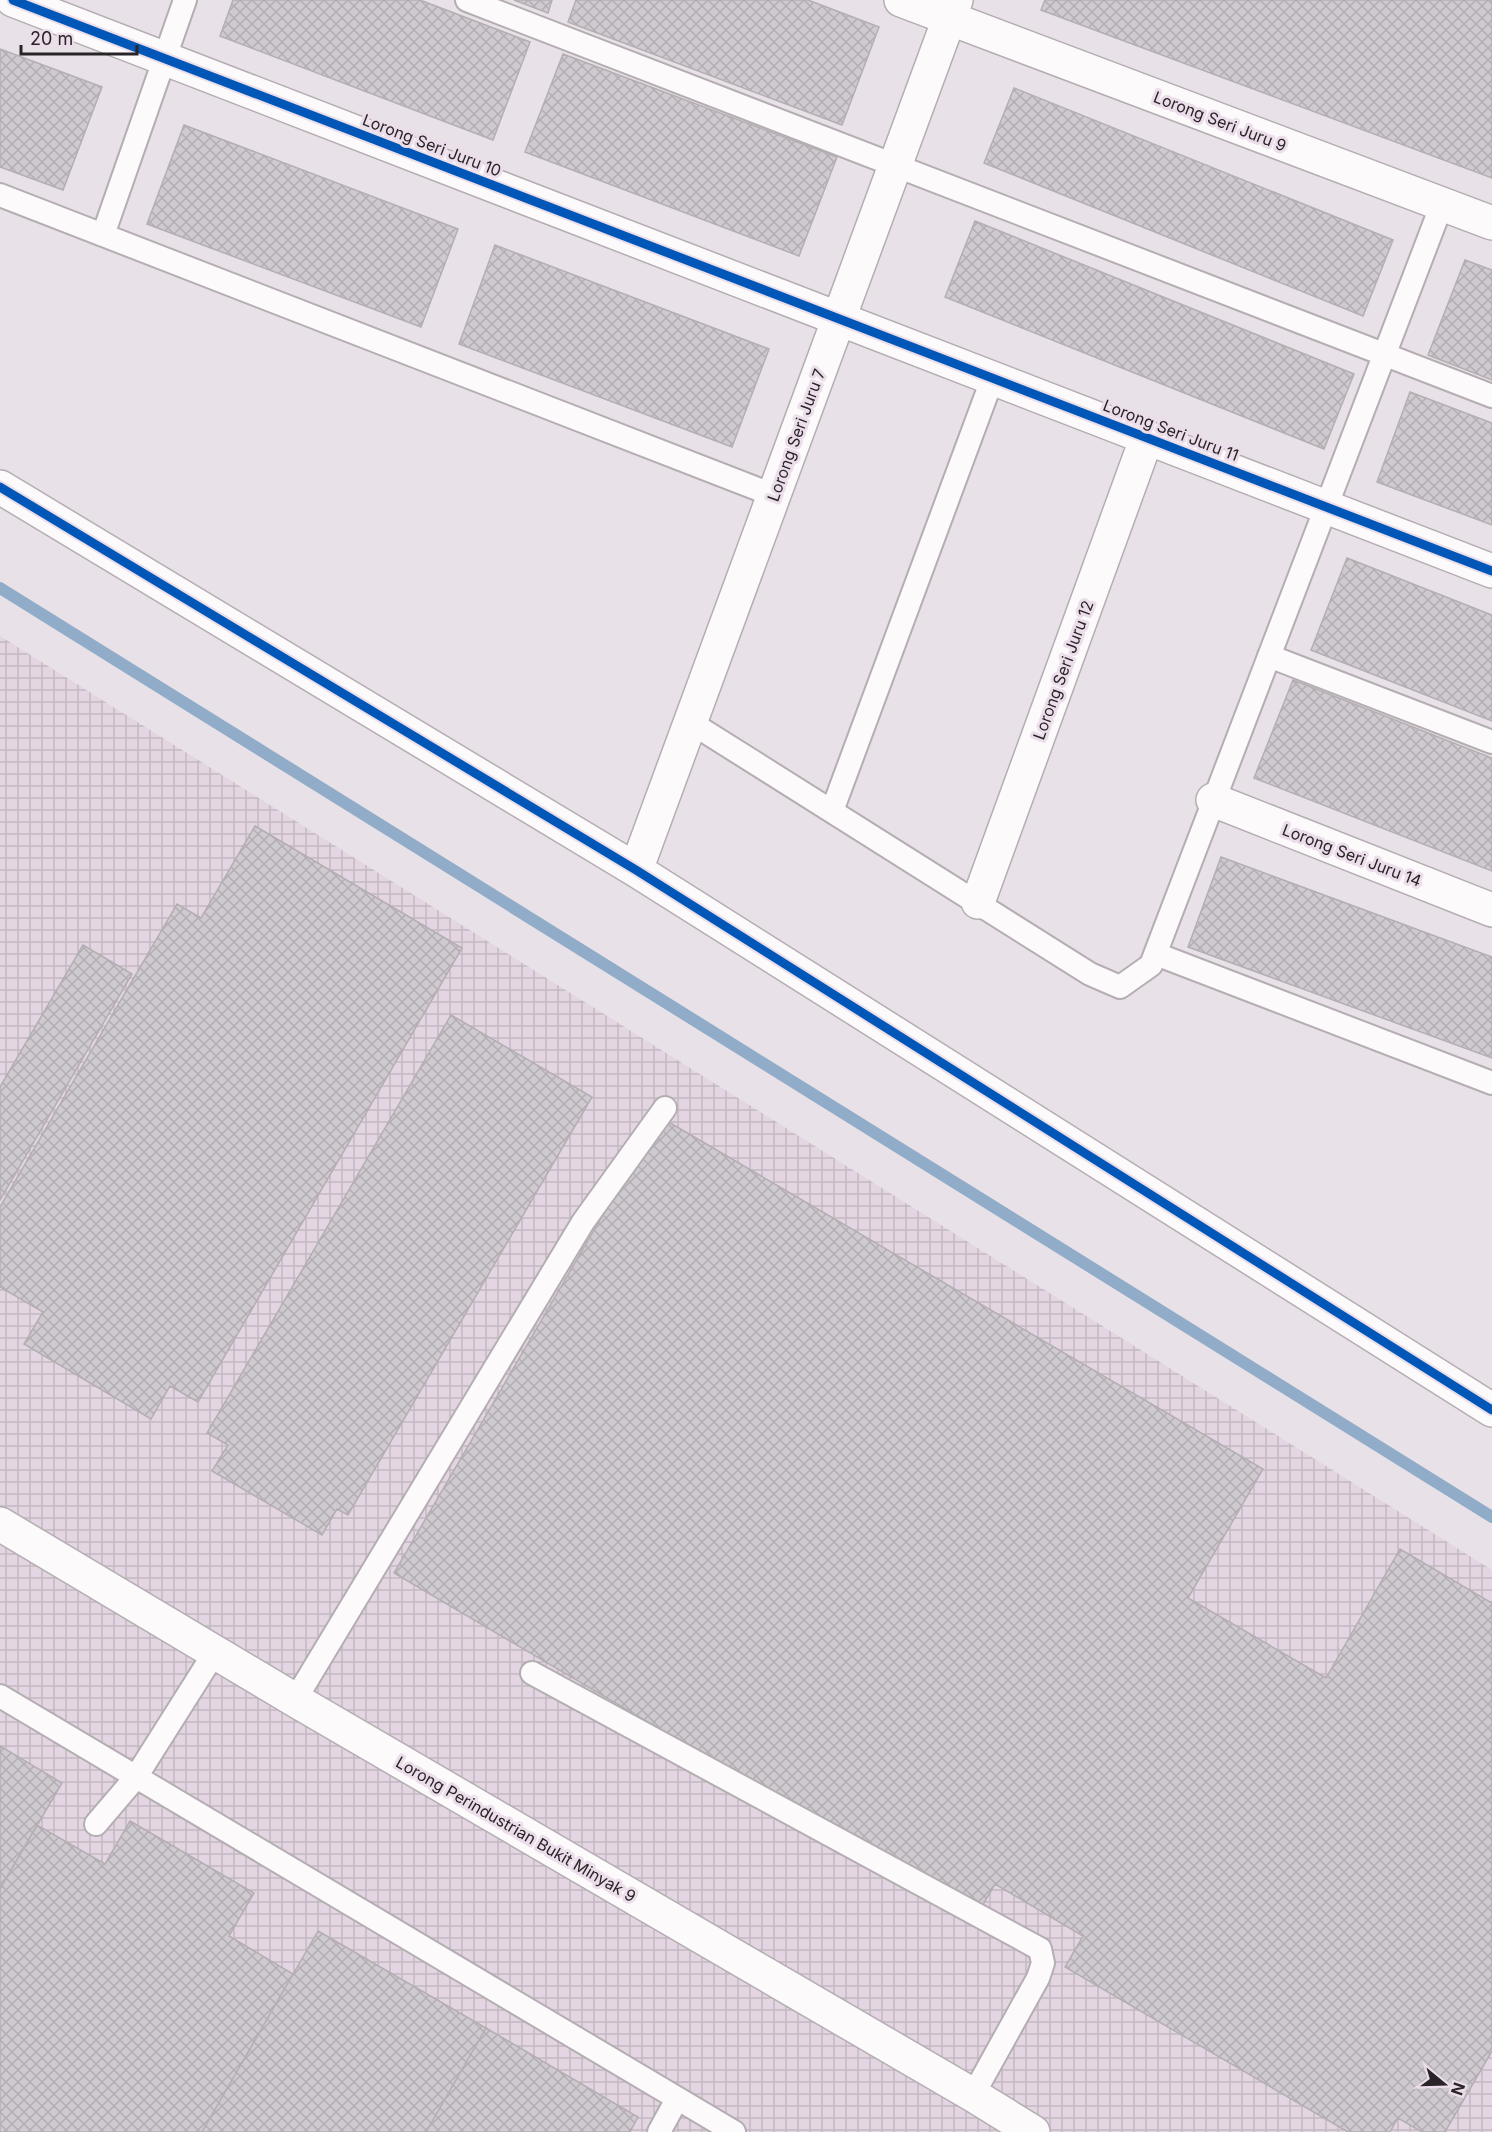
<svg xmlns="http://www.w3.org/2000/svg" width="1492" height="2132" font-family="Inter,sans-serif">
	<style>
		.industrial { fill: url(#industrial-grid) }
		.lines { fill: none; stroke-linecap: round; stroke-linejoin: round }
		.stream { stroke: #90acc8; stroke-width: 12 }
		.building { fill: url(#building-cross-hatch); stroke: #b4aeb3; stroke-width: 1.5 }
		.lane-casing { stroke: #b4aeb3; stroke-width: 26 }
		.street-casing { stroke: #b4aeb3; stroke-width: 36 }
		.lane { stroke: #fcfafb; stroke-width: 22 }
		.street { stroke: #fcfafb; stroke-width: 33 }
		.cycleway-casing { stroke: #ebdeea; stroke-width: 13 }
		.cycleway { stroke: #0057b8; stroke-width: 9 }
		.labels { text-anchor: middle; stroke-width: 6; stroke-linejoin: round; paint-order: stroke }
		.street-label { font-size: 16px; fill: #292428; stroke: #ebdeea }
	</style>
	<defs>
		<pattern id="industrial-grid" width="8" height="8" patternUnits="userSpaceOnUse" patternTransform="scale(1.5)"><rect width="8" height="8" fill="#e3d6e2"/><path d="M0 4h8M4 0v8" fill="none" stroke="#c3b8c2"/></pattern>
		<pattern id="building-cross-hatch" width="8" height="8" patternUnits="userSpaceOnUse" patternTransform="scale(1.5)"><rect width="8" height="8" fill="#cfcacf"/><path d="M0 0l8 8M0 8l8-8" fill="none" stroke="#b2adb2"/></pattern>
	</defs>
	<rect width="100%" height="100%" fill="#e8e1e7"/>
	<path class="industrial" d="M0 636 1492 1570V2132H0Z"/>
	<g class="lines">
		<path class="stream" d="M0 588 1492 1517"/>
	</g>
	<path class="building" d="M233 0H420L530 42 493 140 220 36Z
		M514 0H552L548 13Z
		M576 0H808L879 27 842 125 568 22Z
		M1045 0H1492V178L1041 10Z
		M0 49 102 87 63 190 0 167Z
		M563 54 837 157 799 256 525 152Z
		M1014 88 1393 240 1363 316 984 163Z
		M184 125 458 229 421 327 147 224Z
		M975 221 1354 374 1324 449 945 297Z
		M495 245 769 349 732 447 459 344Z
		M1465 260 1492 270V380L1428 355Z
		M1410 392 1492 423V525L1377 482Z
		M1347 558 1492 615V721L1311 650Z
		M1293 680 1492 758V871L1254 778Z
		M255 826 462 948 198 1402 170 1386 151 1419 24 1344 43 1312 0 1287V1207L177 904 201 918Z
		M1221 857 1492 957V1058L1188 947Z
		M83 945 132 974 0 1200V1087Z
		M451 1015 592 1097 348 1515 337 1509 322 1535 212 1471 228 1445 207 1433Z
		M660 1117 1263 1469 1188 1598 1326 1678 1400 1549 1492 1603V2051L1445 2132H1422L1398 2118 1390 2132H1348L1065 1967 1083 1936 995 1884 977 1915 394 1573Z
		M0 1746 62 1783 0 1889Z
		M130 1821 254 1893 229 1936 293 1974 202 2132H0V1889L37 1825 105 1864Z
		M318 1931 486 2028 426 2132H202Z
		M486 2028 638 2117 630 2132H426Z"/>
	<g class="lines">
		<defs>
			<path id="lane" d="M467 0 1492 396
				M0 195 773 495
				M103 235 185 0
				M1269 656 1492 742
				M690 722 1090 974 1120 987 1151 965 1442 204
				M832 811 993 377
				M1156 954 1492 1083
				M532 1673 1040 1949 1043 1963 1038 1978 973 2095
				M0 1696 734 2132
				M295 1700 583 1222 665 1108
				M96 1824 136 1777 215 1652
				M659 2132 677 2099"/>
			<path id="street" d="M13 0 1492 571
				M901 0 1492 223
				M0 487 636 870 1492 1410
				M1213 800 1492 910
				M636 870 956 0
				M978 902 1147 437
				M0 1524 295 1700 973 2095 1033 2132"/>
		</defs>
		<use href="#lane" class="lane-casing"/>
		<use href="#street" class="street-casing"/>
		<use href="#lane" class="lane"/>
		<use href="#street" class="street"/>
		<defs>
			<path id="cycleway" d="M13 0 1492 571
				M0 487 636 870 1492 1410"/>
		</defs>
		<use href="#cycleway" class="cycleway-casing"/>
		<use href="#cycleway" class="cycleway"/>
	</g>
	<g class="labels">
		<g class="street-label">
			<text transform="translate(1220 121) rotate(21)" y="6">Lorong Seri Juru 9</text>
			<text transform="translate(432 145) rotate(21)" y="6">Lorong Seri Juru 10</text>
			<text transform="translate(1171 430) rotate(21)" y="6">Lorong Seri Juru 11</text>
			<text transform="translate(796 435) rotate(-70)" y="6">Lorong Seri Juru 7</text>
			<text transform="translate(1063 670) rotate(-70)" y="6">Lorong Seri Juru 12</text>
			<text transform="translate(1352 855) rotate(21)" y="6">Lorong Seri Juru 14</text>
			<text transform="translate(516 1829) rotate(30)" y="6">Lorong Perindustrian Bukit Minyak 9</text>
		</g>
	</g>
	<g transform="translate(1444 2084) rotate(109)" stroke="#ebdeea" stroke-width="4.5" paint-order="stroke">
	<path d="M0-4.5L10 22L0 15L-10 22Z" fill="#292428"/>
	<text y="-9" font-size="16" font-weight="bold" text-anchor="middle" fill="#292428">N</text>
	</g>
	<path d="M21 45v9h116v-9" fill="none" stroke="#292428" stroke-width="3"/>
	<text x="30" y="45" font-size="18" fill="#292428" stroke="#ebdeea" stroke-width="4.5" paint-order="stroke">20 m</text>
</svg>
